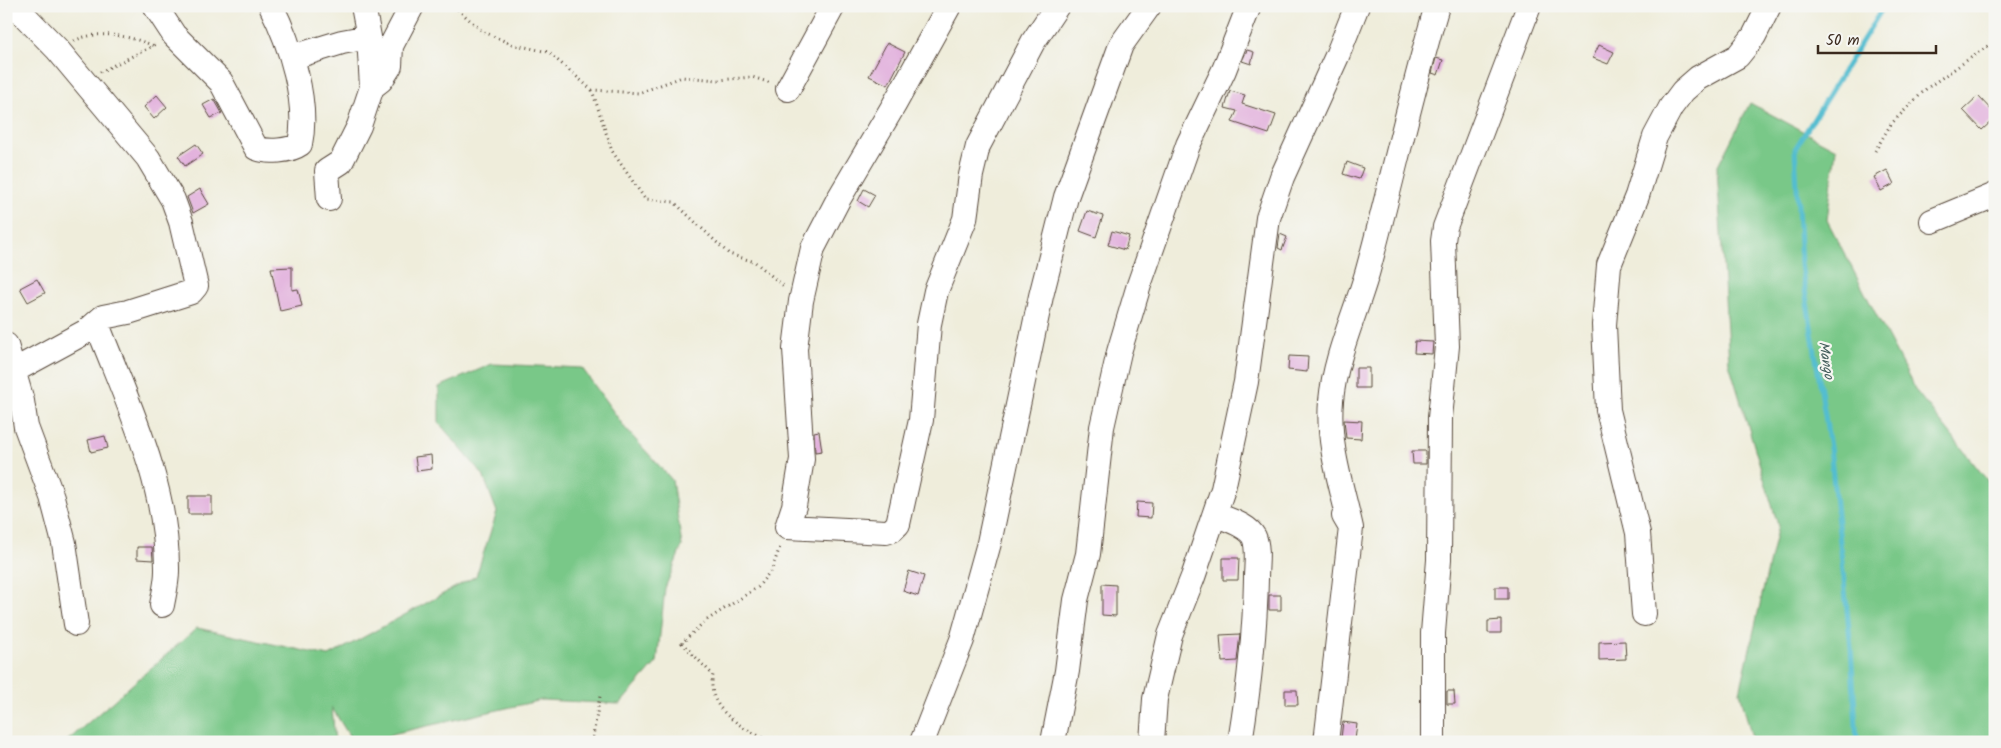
<svg xmlns="http://www.w3.org/2000/svg" width="2001" height="748" font-family="Kalam,sans-serif">
	<style>
		.green { fill: #79c888; stroke: #5a7953 }
		.lines { fill: none; stroke-linecap: round; stroke-linejoin: round }
		.stream { stroke: #53bdd0; stroke-width: 5 }
		.building { fill: #e2b1dd }
		.minor-casing { stroke: #56473a; stroke-width: 26 }
		.path { stroke: #56473a; stroke-width: 3; stroke-dasharray: 1 4; stroke-linecap: butt }
		.minor { stroke: #fff; stroke-width: 24 }
		.labels { text-anchor: middle; stroke-width: 4.5; stroke-linejoin: round; paint-order: stroke }
		.water-label { font-size: 14px; font-style: italic; fill: #435d5c; stroke: #f6f6f2 }
	</style>
	<rect width="100%" height="100%" fill="#f6f6f2"/>
	<filter id="ink" filterUnits="userSpaceOnUse"><feTurbulence type="fractalNoise" baseFrequency=".02" numOctaves="2"/><feDisplacementMap in="SourceGraphic" scale="10" xChannelSelector="R" yChannelSelector="G"/><feConvolveMatrix kernelMatrix="1 2 1 2 8 2 1 2 1" color-interpolation-filters="sRGB"/></filter>
	<filter id="wash" filterUnits="userSpaceOnUse"><feTurbulence type="fractalNoise" baseFrequency=".0096" numOctaves="4" result="noise"/><feDisplacementMap in="SourceGraphic" scale="20" xChannelSelector="R" yChannelSelector="G"/><feGaussianBlur stdDeviation="1.12" result="paint"/><feColorMatrix in="noise" values="0 0 0 0 0 0 0 0 0 0 0 0 0 0 0 0 0 1.4 0 .05"/><feComposite in="paint" operator="in"/></filter>
	<g filter="url(#wash)">
		<rect width="100%" height="100%" fill="#efeddb"/>
		<path class="green" d="M1750 103 1836 149 1827 220 1916 391 1995 490V742H1753L1740 692 1778 525 1729 363 1717 168Z
			M492 364 582 368 625 428 672 480 682 546 665 588 657 662 620 704 542 700 392 734 381 742H353L332 708 335 742H66L197 628 329 656 476 576 497 512 483 475 439 423V387Z"/>
		<g class="lines">
			<path class="stream" d="M1857 742 1851 648 1830 447 1801 264 1795 149 1884 6"/>
		</g>
		<g id="blocks">
			<path class="building" d="M887 43 905 52 888 85 869 76Z
				M1599 45 1614 52 1608 64 1593 58Z
				M1247 50 1254 52 1251 64 1242 61Z
				M1436 58 1443 60 1438 75 1432 73Z
				M1230 91 1245 95 1242 104 1276 115 1269 134 1232 122 1237 111 1225 108Z
				M157 95 167 107 154 119 144 107Z
				M1978 96 1995 114V118L1982 130 1963 110Z
				M214 99 222 113 211 118 203 105Z
				M196 144 203 154 185 166 178 156Z
				M1347 162 1363 168 1359 179 1343 174Z
				M1887 170 1894 184 1881 191 1874 177Z
				M200 189 209 204 193 213 187 197Z
				M864 189 875 195 868 207 858 201Z
				M1087 211 1103 216 1096 237 1080 231Z
				M1112 231 1129 236 1125 250 1108 245Z
				M1280 234 1287 237 1282 250 1278 248Z
				M292 267V290L298 289 302 306 280 311 271 268Z
				M37 279 45 293 28 302 20 288Z
				M1415 341 1433 342 1432 354 1414 353Z
				M1289 356 1308 357 1307 372 1288 370Z
				M1356 368H1369V388H1356Z
				M1344 420 1362 421 1361 439 1346 438Z
				M819 431 822 451 815 452 814 432Z
				M105 436 108 448 91 452 88 440Z
				M1412 451H1426V464H1413Z
				M431 455 432 469 417 471 415 457Z
				M188 496H212V514H188Z
				M1137 502 1152 503 1151 518 1136 517Z
				M137 547H152L153 560 137 559Z
				M1223 558H1239L1238 580H1223Z
				M909 571 924 576 918 596 903 591Z
				M1102 584 1116 585V616L1102 615Z
				M1495 587H1508V599H1495Z
				M1269 595H1281V610H1269Z
				M1501 620V633H1488V621Z
				M1240 634 1237 661 1222 662 1220 635Z
				M1625 641 1626 659 1599 660V642Z
				M1285 690H1297L1298 705H1285Z
				M1447 691H1454L1455 704H1447Z
				M1343 722 1357 724 1355 740 1341 738Z"/>
		</g>
	</g>
	<g filter="url(#ink)">
		<use href="#blocks" fill-opacity="0" stroke="#56473a" stroke-width="1"/>
		<g class="lines">
			<defs>
				<path id="minor" d="M155 6 174 35 221 82 256 148C268 153 290 151 300 144 309 102 290 43 271 6
					M949 6 894 105 838 200 813 248 801 301 795 349 802 459 794 506 787 527 886 532 892 530 898 524 921 420 929 324 936 291 965 219 971 175 978 146 1033 42 1057 6
					M293 57 342 42 369 37
					M372 87 381 80 390 66 391 46 412 6
					M788 89 833 6
					M329 199 327 171 341 162 359 126 372 87 369 37 363 6
					M1932 221 1995 195
					M97 324C127 402 168 485 167 571 167 582 164 594 162 605
					M6 345 22 401 26 427 52 497 64 543 76 624
					M6 375 87 331 103 317 128 312 191 292 196 286 181 222 173 200 148 158 57 49 15 6
					M1215 514C1227 520 1247 524 1254 537 1259 548 1256 566 1256 579 1255 634 1249 687 1240 742
					M1351 528C1342 487 1327 444 1331 401 1335 356 1356 313 1368 270 1392 182 1411 93 1437 6
					M1644 614 1638 533 1608 410 1604 325 1609 265 1637 196 1655 137 1671 107 1683 91 1698 78 1738 56 1754 36 1769 6
					M922 742 962 640 989 543 1041 296 1066 197 1121 45 1149 6
					M1053 742 1067 671 1076 600 1088 554 1102 427 1119 352 1139 285 1188 145 1224 70 1249 6
					M1152 742 1155 699 1170 635 1193 577 1223 489 1246 382 1268 218 1282 177 1337 56 1357 6
					M1326 742 1351 528 1344 516
					M1433 742V633L1439 560 1440 418 1447 346 1443 241 1445 227 1529 6"/>
			</defs>
			<use href="#minor" class="minor-casing"/>
			<path class="path" d="M454 6 482 31 511 44 548 52 592 90 639 93 682 77 719 80 752 77 771 83
				M74 41C97 29 131 36 154 46
				M100 72 155 45
				M592 90 612 151 645 199 674 202 729 254 755 262 786 288
				M1875 151 1891 124 1927 88 1995 41
				M592 742 600 696
				M771 742C744 728 705 711 713 675L682 643 704 622 758 587 772 569 781 544"/>
			<use href="#minor" class="minor"/>
		</g>
	</g>
	<g class="labels">
		<g class="water-label">
			<text transform="translate(1827 360) rotate(81)" y="5">Mango</text>
		</g>
	</g>
	<rect width="2001" height="748" fill="none" stroke="#f6f6f2" stroke-width="25"/>
	<path d="M1818 45v8h118v-8" fill="none" stroke="#3b2a1e" stroke-width="2.5"/>
	<text x="1826" y="45" font-size="15" fill="#3b2a1e" stroke="#f6f6f2" stroke-width="4" paint-order="stroke">50 m</text>
</svg>
